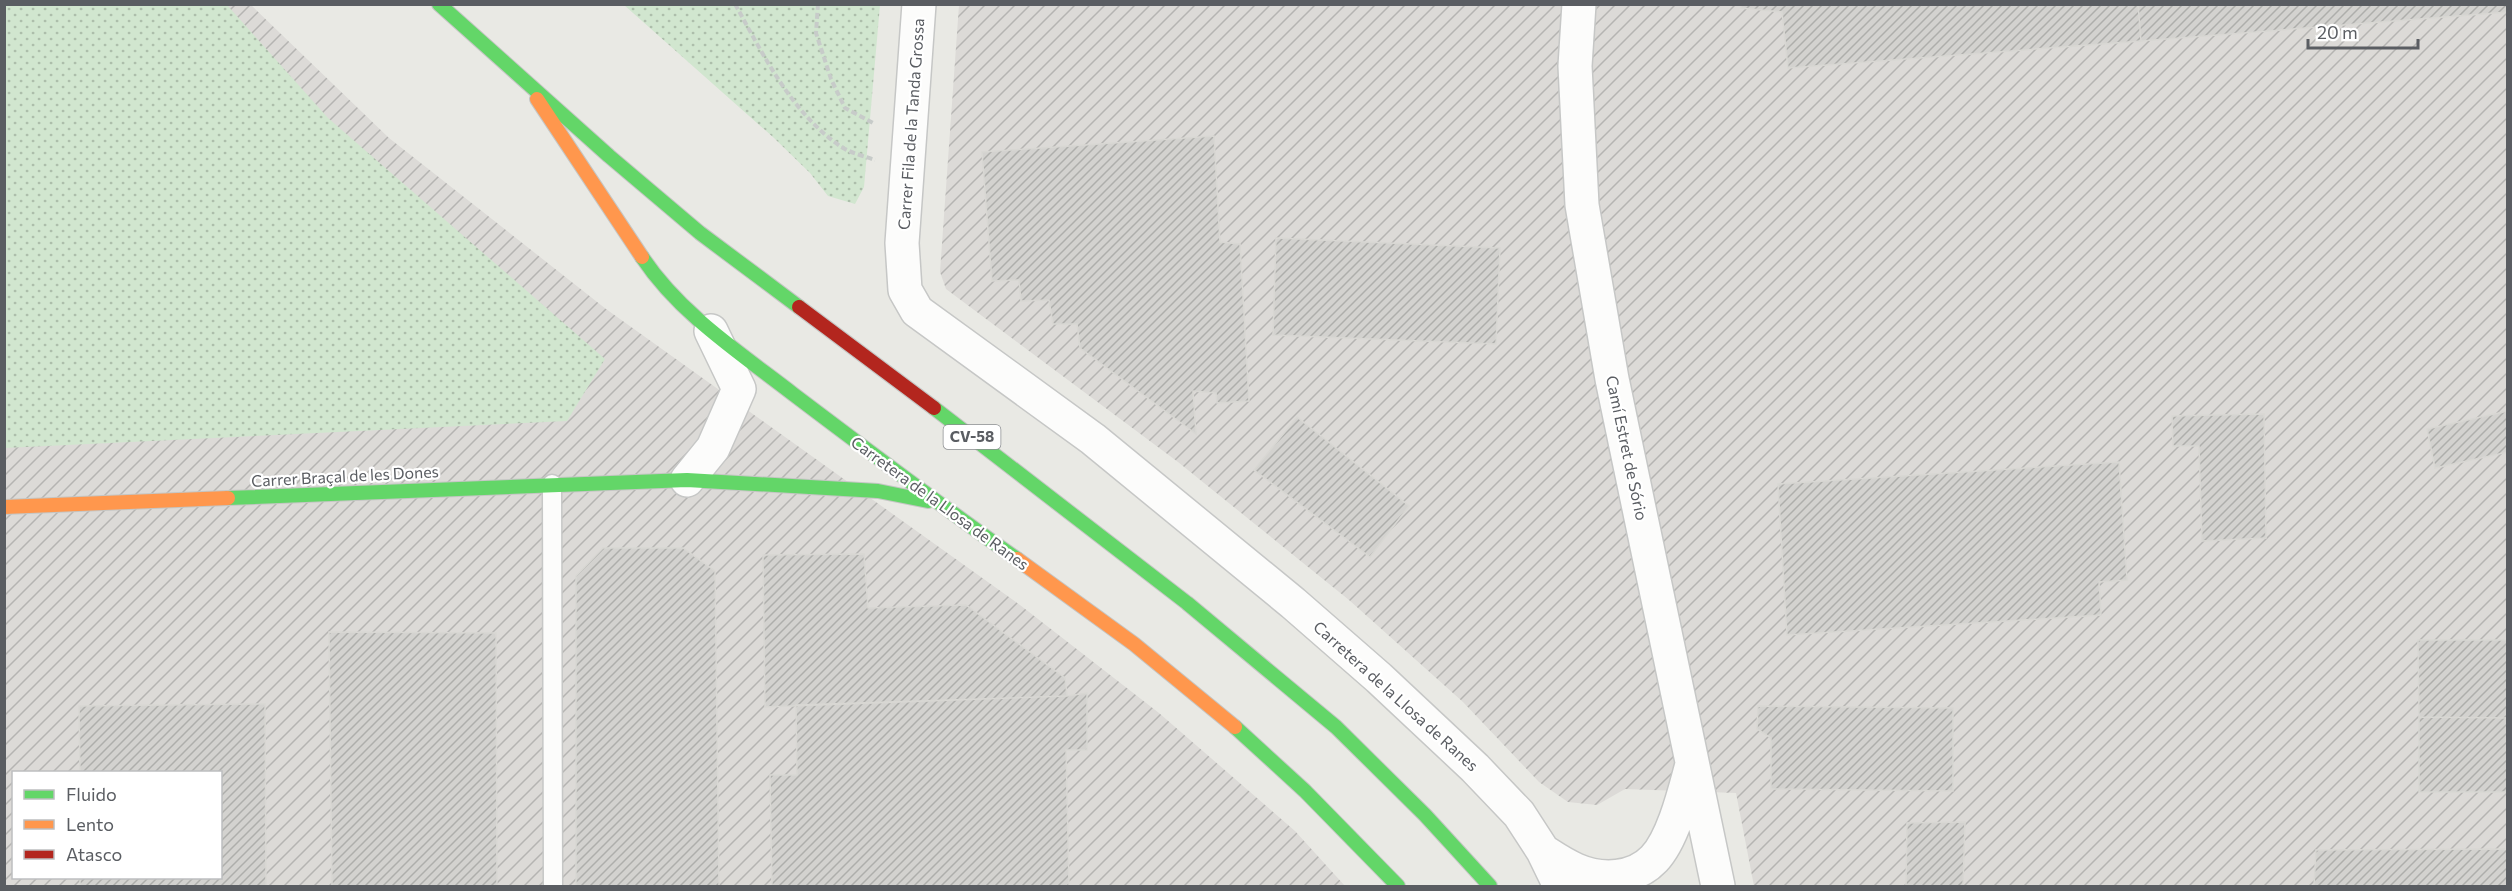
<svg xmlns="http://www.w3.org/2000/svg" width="2512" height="891" font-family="Commissioner,sans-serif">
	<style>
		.industrial { fill: url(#industrial-furrows); fill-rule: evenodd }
		.park { fill: url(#park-dots) }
		.building { fill: url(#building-hatch); stroke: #d8d7d3; stroke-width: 1.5 }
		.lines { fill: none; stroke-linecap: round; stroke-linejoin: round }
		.lane-casing { stroke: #c6c7c6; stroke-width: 21 }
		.street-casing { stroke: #c6c7c6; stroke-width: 36 }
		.fast-casing { stroke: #c5c6c4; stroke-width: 16 }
		.slow-casing { stroke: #c5c6c4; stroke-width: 16 }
		.jam-casing { stroke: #c5c6c4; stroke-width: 16 }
		.path { stroke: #c7cbc9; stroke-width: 4; stroke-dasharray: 6 3; stroke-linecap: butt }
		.lane { stroke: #fcfcfb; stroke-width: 18 }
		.street { stroke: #fcfcfb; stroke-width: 33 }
		.fast { stroke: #63d668; stroke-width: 14 }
		.slow { stroke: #ff974d; stroke-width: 14 }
		.jam { stroke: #b3261e; stroke-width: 14 }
		.labels { text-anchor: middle; stroke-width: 4.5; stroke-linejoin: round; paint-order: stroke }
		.shield { fill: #fff; stroke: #8c8e91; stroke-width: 1.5 }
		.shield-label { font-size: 15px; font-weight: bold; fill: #5a5d62 }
		.street-label { font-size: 16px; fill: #5a5d62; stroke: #fff }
	</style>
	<defs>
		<pattern id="industrial-furrows" width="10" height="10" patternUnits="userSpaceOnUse" patternTransform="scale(1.5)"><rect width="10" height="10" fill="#dcdad7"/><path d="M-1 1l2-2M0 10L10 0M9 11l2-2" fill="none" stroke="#b5b4b2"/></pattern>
		<pattern id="park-dots" width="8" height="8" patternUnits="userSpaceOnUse" patternTransform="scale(1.5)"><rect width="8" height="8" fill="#d1e6cf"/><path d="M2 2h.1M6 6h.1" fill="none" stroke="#adbeab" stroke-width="1.8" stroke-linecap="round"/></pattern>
		<pattern id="building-hatch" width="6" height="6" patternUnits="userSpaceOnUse" patternTransform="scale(1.5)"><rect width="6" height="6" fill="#d3d2cf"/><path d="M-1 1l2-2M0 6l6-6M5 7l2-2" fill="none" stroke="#aeaeab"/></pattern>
	</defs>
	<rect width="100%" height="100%" fill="#e9e9e4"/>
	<path class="industrial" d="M5 4 251 5 389 138 606 309 1020 605 1159 713 1295 831 1345 886H5ZM14 772H220V878H14Z
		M959 5H2507V886H1754L1736 793 1625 789 1597 805 1568 802 1539 782 1463 702 1349 600 1178 462 946 289 940 272Z"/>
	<path class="park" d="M4 5H227L328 118 605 359 567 421 5 448Z
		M624 5H880L864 187 855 204 828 196 810 173 774 138Z"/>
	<path class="building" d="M1741 4H2138L2141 41 1788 68 1782 12 1741 8Z
		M2138 4H2508V12L2141 41Z
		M1214 136 1220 242 1240 244 1249 401 1217 403 1216 393 1193 391 1196 434 1080 348 1077 324H1053L1049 300 1021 301 1019 280 992 281 982 152Z
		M1276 238 1500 248 1496 344 1273 335Z
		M2508 411V452L2435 468 2427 429Z
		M2264 414 2266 538 2202 541 2199 446H2173L2172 416Z
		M1297 417 1409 506 1370 557 1254 470Z
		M2119 462 2127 580 2099 582 2101 615 1787 635 1778 484Z
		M603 548H683L715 571 719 886H576V576Z
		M864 554 868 608 966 605 1065 678 1067 696 765 707 763 555Z
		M329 632 496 633 497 886H332Z
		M2418 640H2508V718L2419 717Z
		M1087 693V750H1066L1069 886H772L770 775H797L796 705 1067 696Z
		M265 704 266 886H80V878H220V772H80L79 706Z
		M1758 706 1953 708V791L1771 789V738L1757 729Z
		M2419 717 2508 718V792H2419Z
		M1965 822 1963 886H1906L1907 823Z
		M2508 849V886H2314L2316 850Z"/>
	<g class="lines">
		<defs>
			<path id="lane" d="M552 484 553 886"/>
			<path id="street" d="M919 4 902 243 905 290 917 311 1093 439 1293 603 1379 678 1475 768 1519 814 1543 851 1560 886
				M1579 4 1575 66 1582 205 1612 379 1718 886
				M687 480 713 448 739 389 711 331
				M1543 851C1554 858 1564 865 1576 870 1601 881 1634 880 1654 859 1673 839 1684 794 1691 768"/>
			<path id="fast" d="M439 4 609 156 700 233 799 307
				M642 257C680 314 740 353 793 394 867 450 941 506 1017 559
				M934 408 1187 603 1336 727 1425 815 1490 886
				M228 498 687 480 878 491 928 501
				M1235 727 1305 791 1398 886"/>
			<path id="slow" d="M537 99 642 257
				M4 507 228 498
				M1017 559 1134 644 1235 727"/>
			<path id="jam" d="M799 307 934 408"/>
		</defs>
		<use href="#lane" class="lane-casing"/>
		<use href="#street" class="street-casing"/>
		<use href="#fast" class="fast-casing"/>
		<use href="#slow" class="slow-casing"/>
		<use href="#jam" class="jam-casing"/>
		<path class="path" d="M735 4C764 56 791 112 840 146 850 153 864 156 875 160
			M818 4 816 33 831 79 845 108 875 124"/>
		<use href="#lane" class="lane"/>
		<use href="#street" class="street"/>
		<use href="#fast" class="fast"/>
		<use href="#slow" class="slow"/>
		<use href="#jam" class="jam"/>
	</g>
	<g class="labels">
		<rect class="shield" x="943.5" y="425" width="57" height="24" rx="4.5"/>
		<g class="shield-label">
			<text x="972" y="442">CV-58</text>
		</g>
		<g class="street-label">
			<text transform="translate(911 124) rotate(-86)" y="6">Carrer Fila de la Tanda Grossa</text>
			<text transform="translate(1627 448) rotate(78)" y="6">Camí Estret de Sório</text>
			<text transform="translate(345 476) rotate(-3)" y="6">Carrer Braçal de les Dones</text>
			<text transform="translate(940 503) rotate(36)" y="6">Carretera de la Llosa de Ranes</text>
			<text transform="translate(1396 696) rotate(42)" y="6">Carretera de la Llosa de Ranes</text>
		</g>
	</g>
	<rect width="2512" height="891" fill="none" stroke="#5a5d62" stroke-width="12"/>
	<rect x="12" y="771" width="210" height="108" fill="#ffffff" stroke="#bdbec0" stroke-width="1.5"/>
	<rect x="24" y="790" width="30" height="9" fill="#63d668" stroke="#bdbec0" stroke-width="1.5"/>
	<text x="66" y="801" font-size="18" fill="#5a5d62">Fluido</text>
	<rect x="24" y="820" width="30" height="9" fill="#ff974d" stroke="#bdbec0" stroke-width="1.5"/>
	<text x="66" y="831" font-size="18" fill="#5a5d62">Lento</text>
	<rect x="24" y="850" width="30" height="9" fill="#b3261e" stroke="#bdbec0" stroke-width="1.5"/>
	<text x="66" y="861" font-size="18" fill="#5a5d62">Atasco</text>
	<path d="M2308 39v9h110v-9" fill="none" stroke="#5a5d62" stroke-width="3"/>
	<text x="2317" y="39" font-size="18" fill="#5a5d62" stroke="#ffffff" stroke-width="4.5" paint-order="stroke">20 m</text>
</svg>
